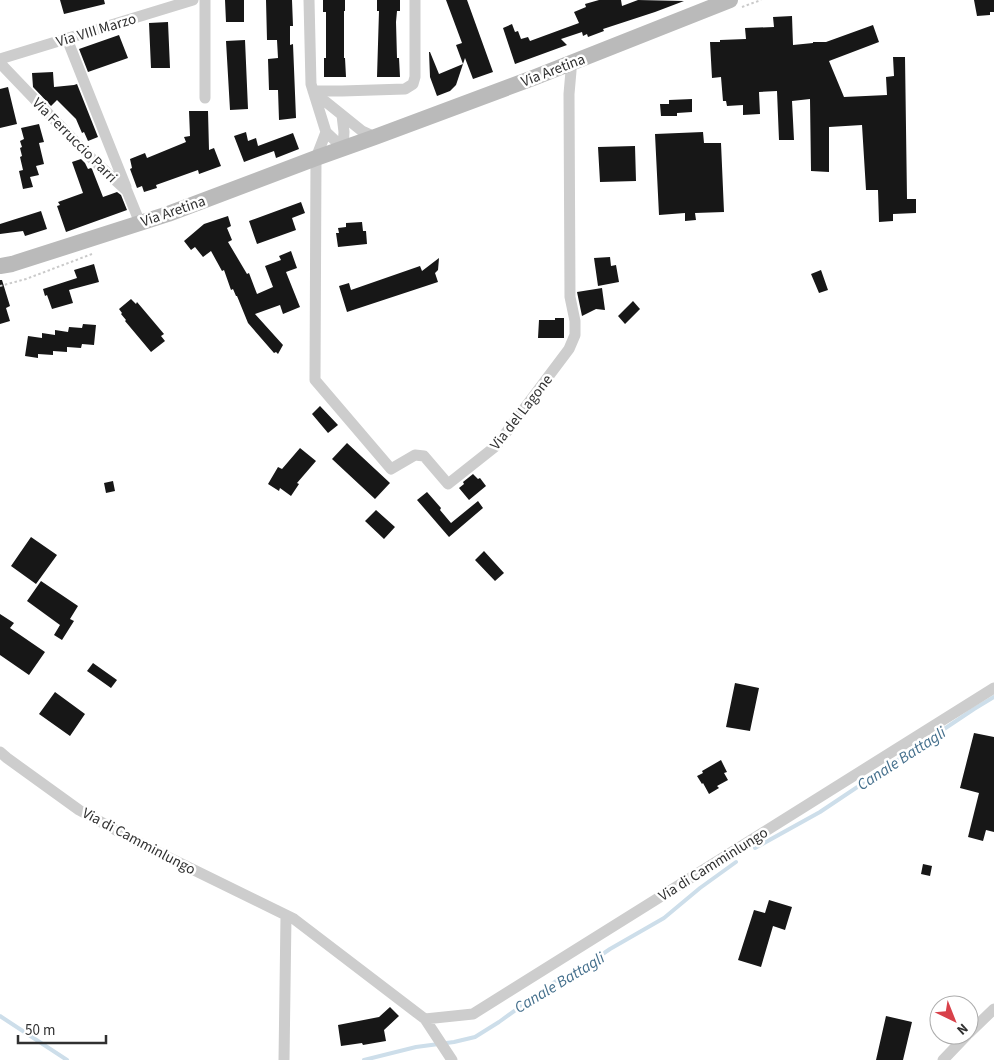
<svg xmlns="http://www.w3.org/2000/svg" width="994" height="1060" font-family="'Source Sans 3',sans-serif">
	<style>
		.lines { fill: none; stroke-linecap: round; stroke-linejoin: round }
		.stream { stroke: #cddeea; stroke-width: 4 }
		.building { fill: #171717 }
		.path { stroke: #cacaca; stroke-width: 2; stroke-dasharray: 2.5 2.5; stroke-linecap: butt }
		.street { stroke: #cdcdcd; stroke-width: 11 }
		.secondary { stroke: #bababa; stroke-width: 16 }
		.labels { text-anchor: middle; stroke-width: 5; stroke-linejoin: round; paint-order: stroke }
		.street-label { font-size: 15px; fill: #303030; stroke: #fff }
		.water-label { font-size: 16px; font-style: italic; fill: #446f8c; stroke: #fff }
	</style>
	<rect width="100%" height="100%" fill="#fff"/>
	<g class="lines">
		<path class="stream" d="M755 848 820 812 974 709 994 697
			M0 1016 67 1060
			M364 1060 416 1047 454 1042 475 1037 499 1022 556 981 585 966 610 949 664 918 700 888 736 862"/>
	</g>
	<path class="building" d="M60 0H104L105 4 64 14Z
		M225 0H244V22H226Z
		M266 0H292L293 26H290V45L293 44 296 118 279 120 278 90H269L268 59 278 58 277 40H267Z
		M323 0H345V11H344V58H345L346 77H324V58H326V12H323Z
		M377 0H400V11H397L396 22 397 58H399L400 77H377L379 11H377Z
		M446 0H467L493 72 473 79 465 58 463 64 456 45 462 43Z
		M599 0H621L622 6 638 0 684 1 655 12 603 29 604 31 588 37 587 34 583 36 582 32 561 39 567 45 515 64 503 28 512 24 515 32 518 31 521 39 528 37 530 41 579 23 574 12 586 7 585 4Z
		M974 0H994V12H990V15L977 16Z
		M792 16 793 45 813 43V42H826L873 25 879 42 829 61 844 97 887 95 886 77 894 76 893 57H905L907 199H916V213L893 214V221L879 222 878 190H866L862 125 829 127V172L811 171 810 99 792 101 794 140H779L777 91 759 92 760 114 743 115V105L727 106 726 101H723L721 77 712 78 710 42H720V40L746 39 745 28 774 27 773 17Z
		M168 22 170 68H151L149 23Z
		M119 35 128 58 88 72 79 49Z
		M245 40 248 109 230 110 226 41Z
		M429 52H430L439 74 463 64 456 85 450 91 437 96 430 77Z
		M53 72 54 87 74 85 77 84 98 137 88 141 84 132 82 133 76 119 57 100 51 106 33 87 32 73Z
		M8 87 17 124 0 128V89Z
		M692 99V112L677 113V116H661L660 104H669V100Z
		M189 111H208L209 150 214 148 221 166 199 174 198 170 156 185 157 188 144 192 142 186 137 188 130 169 132 168 130 159 145 153 147 158 186 142 184 137 190 136Z
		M39 124 44 142 39 143 44 164 36 166 39 175 30 177 33 187 23 189 19 171 23 170 20 157 22 156 20 148 22 147 20 141 24 139 21 128Z
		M246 132 248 141 256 138 258 146 293 133 299 149 276 158 274 151 244 162 234 136Z
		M703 132 704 143H721L724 212 695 213 696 220 685 221V213L659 215 655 134Z
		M635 146 636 181 600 182 598 147Z
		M81 159 85 163 88 169 91 168 92 169 103 197 117 192 121 195 127 210 66 232 57 206 60 205 58 202 83 193 72 162Z
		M301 202 305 213 292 218 296 230 257 244 249 221Z
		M41 211 47 229 25 236 23 231 0 234V224Z
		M228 216 231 226 227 228 232 240 228 242 247 274 249 273 257 294 273 287 265 266 281 260 279 256 291 251 297 268 286 272 300 307 283 314 280 305 255 314 283 345 278 354 276 352 274 353 248 323 237 296H236L233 289 231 290 224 270 222 271 211 251 203 257 195 247 191 250 184 241 204 224Z
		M362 222 363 231H366L367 244 338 247 336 233H339L338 228 346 227V223Z
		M610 257 611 266 616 265 619 282 598 286 594 258Z
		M439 258 438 270 435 273 438 282 347 312 339 286 349 283 351 290 420 266 422 271Z
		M94 264 99 282 69 290 73 303 52 309 47 295 45 296 43 289 77 278 74 270Z
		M821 270 828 290 819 293 811 274Z
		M0 280H2L10 306 6 308 10 321 0 324Z
		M602 288 605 310 596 309 582 316 577 292Z
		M131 299 136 304 137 302 164 334 161 336 165 341 151 352 125 321 126 320 121 314 122 313 119 309Z
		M633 301 640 309 625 324 618 316Z
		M555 318H564V338H538L539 320H555Z
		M83 324 96 325 94 345 82 344 81 348 67 347V352L53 351V355L38 354V358L25 356 28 336 42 338V333L55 335V330L68 332 69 327 82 328Z
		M320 406 338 425 328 433 312 414Z
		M347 443 390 483 375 499 332 459Z
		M300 448 316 461 297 483 299 484 291 496 280 488 279 491 268 484 278 467 282 469Z
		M473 474 478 479 480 478 486 486 469 500 459 488 464 484 463 482Z
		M113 481 115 491 106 493 104 483Z
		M427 492 441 508 440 510 451 523 478 501 483 508 449 537 417 500Z
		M376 510 395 527 384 539 365 521Z
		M31 537 57 555 36 584 11 566Z
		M484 551 504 573 495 581 475 560Z
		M41 581 78 606 70 619 74 621 62 640 54 635 60 625 27 601Z
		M0 614 14 623 10 628 45 652 29 675 0 655Z
		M93 663 117 680 111 688 87 671Z
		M735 683 759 688 750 731 726 727Z
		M55 692 85 714 70 736 39 714Z
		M974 733 994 737V832L986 830 983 841 968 837 979 793 960 788Z
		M721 760 727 772 724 773 728 780 717 786 719 788 709 794 703 783 702 784 697 776 703 773 702 771Z
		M923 864 932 866 930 876 921 874Z
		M769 900 792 907 785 930 773 926 761 967 738 960 754 910 765 913Z
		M390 1007 399 1016 384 1030 386 1041 363 1045 362 1043 341 1046 338 1025 379 1017Z
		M886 1016 912 1022 903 1060H876Z"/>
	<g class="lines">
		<path class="path" d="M742 7 761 0
			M0 286 26 279 92 254"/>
		<path class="street" d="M309 0 311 84 326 132 343 148
			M67 39 126 187
			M0 59 193 0
			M0 63 88 155 127 191 140 223
			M313 91H342L405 89 413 84 415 77V0
			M315 97 326 102 362 131 375 137
			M205 98V0
			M342 115 344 132 343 148
			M326 132 316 158 315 380 391 469 415 455 424 456 448 484 496 446 569 349 575 335V321L570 297 569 94 571 71 570 63
			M0 752 7 758 79 810 145 846 294 919 425 1019 452 1060
			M425 1019 473 1014 994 688
			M969 1033 994 1009
			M284 1060 286 916
			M943 1060 967 1035"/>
		<path class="secondary" d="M0 266 12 264 168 214 316 158 375 137 533 78 730 0"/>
	</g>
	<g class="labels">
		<g class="street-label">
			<text transform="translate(96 30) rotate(-17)" y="5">Via VIII Marzo</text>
			<text transform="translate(553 70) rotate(-21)" y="5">Via Aretina</text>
			<text transform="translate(75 140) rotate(45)" y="5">Via Ferruccio Parri</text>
			<text transform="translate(173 211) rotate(-19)" y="5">Via Aretina</text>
			<text transform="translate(521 412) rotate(-52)" y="5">Via del Lagone</text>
			<text transform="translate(139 841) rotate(28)" y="5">Via di Camminlungo</text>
			<text transform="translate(713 864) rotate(-32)" y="5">Via di Camminlungo</text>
		</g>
		<g class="water-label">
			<text transform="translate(901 758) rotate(-33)" y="6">Canale Battagli</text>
			<text transform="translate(559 982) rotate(-31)" y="6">Canale Battagli</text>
		</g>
	</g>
	<g transform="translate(954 1020) rotate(137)"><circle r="24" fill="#ffffff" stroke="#acacac"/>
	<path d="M0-4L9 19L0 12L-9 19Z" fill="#d8414a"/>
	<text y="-8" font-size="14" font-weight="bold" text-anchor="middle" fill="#303030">N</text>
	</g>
	<path d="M18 1035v8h88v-8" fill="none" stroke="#303030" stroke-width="2.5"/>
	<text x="25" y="1035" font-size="15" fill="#303030" stroke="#ffffff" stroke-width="4" paint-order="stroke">50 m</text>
</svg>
